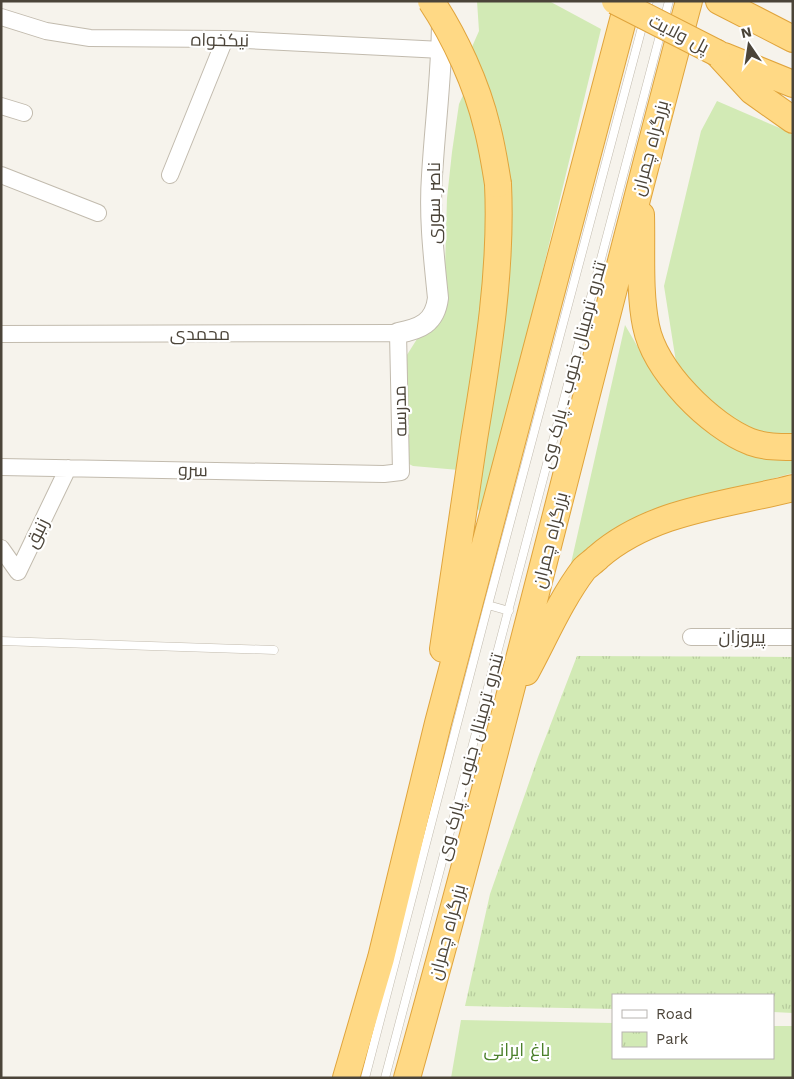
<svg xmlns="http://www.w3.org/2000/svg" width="794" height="1079" font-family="'Work Sans',Cairo,sans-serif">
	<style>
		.green { fill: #d2eab5 }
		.park { fill: url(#park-tufts) }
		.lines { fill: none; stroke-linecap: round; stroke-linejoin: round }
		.service-casing { stroke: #c2bbae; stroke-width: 9 }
		.minor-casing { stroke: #c2bbae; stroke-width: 18 }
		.tertiary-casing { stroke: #c2bbae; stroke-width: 22 }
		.trunk-casing { stroke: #e0a43c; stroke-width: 28 }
		.service { stroke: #fff; stroke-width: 8 }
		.minor { stroke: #fff; stroke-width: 16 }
		.tertiary { stroke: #fff; stroke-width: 20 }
		.trunk { stroke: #ffd985; stroke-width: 26 }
		.trunk-bridge-casing { stroke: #e0a43c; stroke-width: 28; stroke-linecap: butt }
		.trunk-bridge { stroke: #ffd985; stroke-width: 26 }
		.labels { text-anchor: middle; stroke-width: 4.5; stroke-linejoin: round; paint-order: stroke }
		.street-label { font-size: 18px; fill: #4b4439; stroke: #fff }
		.park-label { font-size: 18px; fill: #4a7f2a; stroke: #fff }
	</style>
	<defs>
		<pattern id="park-tufts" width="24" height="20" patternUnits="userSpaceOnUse" patternTransform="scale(1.25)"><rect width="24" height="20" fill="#d2eab5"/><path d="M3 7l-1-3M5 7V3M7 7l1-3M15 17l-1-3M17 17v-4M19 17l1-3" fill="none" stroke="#b6ca9c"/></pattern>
	</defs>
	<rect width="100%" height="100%" fill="#f6f3ec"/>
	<path class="green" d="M477 1H549L601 29 516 381 480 512 472 501 500 137 494 102 471 49 479 31Z
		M465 91 484 154 488 260 459 470 413 466 405 462V358L417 339 433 327 444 303 447 198 452 152 459 104Z
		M717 101 782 129 793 135V436L773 437 727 419 691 386 676 362 664 286 701 131Z
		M625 325 653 373 713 433 757 458H793V473L642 515 613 530 569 572Z
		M461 1020 613 1023V1058H773V1026H793V1078H451Z"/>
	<path class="park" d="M577 656 793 657V1013L773 1012V995H613V1009L465 1006 490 894 538 757Z"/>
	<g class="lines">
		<defs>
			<path id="service" d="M488 605 509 611
				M1 641 274 650
				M365 1078 488 605 649 1
				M385 1078 669 1"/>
			<path id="minor" d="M1 17 46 31 90 38 225 39 442 50
				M1 106 24 113
				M1 175 98 213
				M170 175 225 39
				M1 334 398 333 401 472 384 474 1 467
				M1 548 18 572 68 468
				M691 637H793"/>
			<path id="tertiary" d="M398 333C420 329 435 323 438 298 434 258 429 217 432 176 435 124 442 72 442 20"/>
			<path id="trunk" d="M719 1 793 39
				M717 53 752 91 793 120
				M724 56 793 84
				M641 215C642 251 639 292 646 326 655 371 710 426 751 442 765 447 779 447 793 447
				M443 649C453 579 463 509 474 439 488 355 502 270 498 184
				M526 672C544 639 561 599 584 569 588 565 594 561 598 557 652 510 727 505 793 488
				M346 1078 381 958 438 723 628 1
				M407 1078C507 721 593 360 689 1"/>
		</defs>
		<use href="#service" class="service-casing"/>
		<use href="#minor" class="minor-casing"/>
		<use href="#tertiary" class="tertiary-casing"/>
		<use href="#trunk" class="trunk-casing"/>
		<use href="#service" class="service"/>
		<use href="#minor" class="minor"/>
		<use href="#tertiary" class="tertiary"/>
		<use href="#trunk" class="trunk"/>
		<defs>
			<path id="trunk-bridge" d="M431 1C455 37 477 85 487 127 492 146 495 165 498 184
				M615 1 717 53"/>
		</defs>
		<use href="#trunk-bridge" class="trunk-bridge-casing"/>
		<use href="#trunk-bridge" class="trunk-bridge"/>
	</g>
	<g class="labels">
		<g class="street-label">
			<text transform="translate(679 34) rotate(27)" y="6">پل ولایت</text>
			<text transform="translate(220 40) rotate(1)" y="6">نیکخواه</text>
			<text transform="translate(650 148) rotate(-75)" y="6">بزرگراه چمران</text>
			<text transform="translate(434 203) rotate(-90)" y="6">ناصر سوری</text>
			<text x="200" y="340">محمدی</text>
			<text transform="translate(573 365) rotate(-75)" y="6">تندرو ترمینال جنوب ـ پارک وی</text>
			<text transform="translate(400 411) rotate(-91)" y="6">مدرسه</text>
			<text transform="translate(193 470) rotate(1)" y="6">سرو</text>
			<text transform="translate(37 533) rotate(-64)" y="6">زنبق</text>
			<text transform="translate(550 540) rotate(-76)" y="6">بزرگراه چمران</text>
			<text x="742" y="643">پیروزان</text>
			<text transform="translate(470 757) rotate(-75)" y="6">تندرو ترمینال جنوب ـ پارک وی</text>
			<text transform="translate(447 932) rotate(-75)" y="6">بزرگراه چمران</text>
		</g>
		<g class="park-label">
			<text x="517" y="1056">باغ ایرانی</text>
		</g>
	</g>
	<rect width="794" height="1079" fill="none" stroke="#4b4439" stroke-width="5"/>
	<rect x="612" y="994" width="162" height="65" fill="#ffffff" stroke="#b7b4b0"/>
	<rect x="622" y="1010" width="25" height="8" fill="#ffffff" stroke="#b7b4b0"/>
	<text x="656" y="1019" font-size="15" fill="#4b4439">Road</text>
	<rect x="622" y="1032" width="25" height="15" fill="url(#park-tufts)" stroke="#b7b4b0"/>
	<text x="656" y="1044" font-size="15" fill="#4b4439">Park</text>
	<g transform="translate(749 45) rotate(347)" stroke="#ffffff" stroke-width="4" paint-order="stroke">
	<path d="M0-4L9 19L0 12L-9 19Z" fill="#4b4439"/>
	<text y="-8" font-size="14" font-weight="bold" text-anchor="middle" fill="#4b4439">N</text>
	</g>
</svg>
